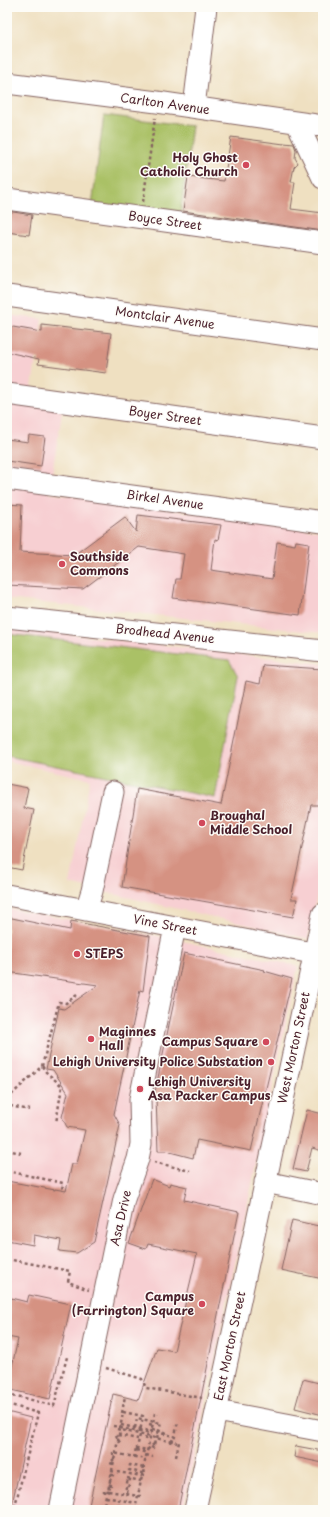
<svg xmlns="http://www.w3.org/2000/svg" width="330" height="1517" font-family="'Playpen Sans',sans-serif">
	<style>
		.built { fill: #f7cfd2 }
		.green { fill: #aac166; stroke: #7a7048 }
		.building { fill: #d59282 }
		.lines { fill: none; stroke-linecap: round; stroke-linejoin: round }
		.minor-casing { stroke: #846360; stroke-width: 23 }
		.path { stroke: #846360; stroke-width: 2.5; stroke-dasharray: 3 3; stroke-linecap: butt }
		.minor { stroke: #fff; stroke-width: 21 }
		.poi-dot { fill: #d1495b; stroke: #fdfcf7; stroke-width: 1.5 }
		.labels { text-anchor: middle; stroke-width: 3; stroke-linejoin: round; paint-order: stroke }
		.street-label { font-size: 12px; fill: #4a1f2b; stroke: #fdfcf7 }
		.poi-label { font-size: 12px; font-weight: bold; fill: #4a1f2b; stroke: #fdfcf7; text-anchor: start }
	</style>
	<rect width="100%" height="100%" fill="#fdfcf7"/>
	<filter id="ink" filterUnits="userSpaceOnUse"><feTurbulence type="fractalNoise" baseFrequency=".025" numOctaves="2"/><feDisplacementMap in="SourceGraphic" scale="8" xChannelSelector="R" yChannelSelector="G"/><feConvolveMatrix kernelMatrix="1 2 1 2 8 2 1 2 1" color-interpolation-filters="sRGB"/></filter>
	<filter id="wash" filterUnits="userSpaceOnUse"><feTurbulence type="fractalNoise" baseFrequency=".012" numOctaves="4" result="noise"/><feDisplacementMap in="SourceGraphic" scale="16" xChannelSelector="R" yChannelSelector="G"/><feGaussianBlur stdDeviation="0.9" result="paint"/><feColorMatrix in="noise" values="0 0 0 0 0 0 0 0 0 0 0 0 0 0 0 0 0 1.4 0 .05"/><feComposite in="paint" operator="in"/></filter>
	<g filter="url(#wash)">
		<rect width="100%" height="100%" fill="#efe0c1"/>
		<path class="built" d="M7 315 42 319 30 401 63 406 49 493 323 531V633L7 599Z
			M7 627 323 664V867L308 939 70 884 90 779 7 761Z
			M7 908 163 937 298 966 183 1510H7Z"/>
		<path class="green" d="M104 115 192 126 180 216 92 205Z
			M7 634 229 660 238 676 215 798 7 756Z"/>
		<g id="blocks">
			<path class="building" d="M231 137 284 144V143L294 144 296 150 295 158 298 163 294 167 291 182H295L291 209 323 213V231L183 211 188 177 224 181Z
				M7 211 32 215 29 235 7 232Z
				M42 325 111 333 106 373 38 364 39 359 7 352V326L42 332Z
				M29 435 45 437 41 466 7 461V439L28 442Z
				M7 504 22 505 20 552 74 555 125 517 136 532 138 515 221 525 218 540 215 539 211 570 272 579 277 542 295 545 296 541 309 543 300 615 173 598 176 579H180L184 554 139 547 83 589 7 585Z
				M263 665 323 669V789L320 805H311L291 899H297L293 917 122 887 137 789 221 805 246 681 260 684Z
				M7 784 28 788 24 808 34 810 22 870 7 867Z
				M7 917 70 930 71 921 150 936 143 991 140 990 114 1114 120 1125 94 1242 77 1253 59 1251 61 1240 34 1235 33 1245 7 1240V1181L55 1190V1189L66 1191 72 1164H77L85 1130 67 1127 62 1117 68 1093 53 1070 46 1069 59 1008 64 1009 98 985 7 972Z
				M184 953 265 970 264 971 292 979 251 1151 197 1140 193 1158 166 1151H158L156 1098 154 1097Z
				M307 1110 323 1114V1151L312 1148 306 1172 293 1169Z
				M152 1179 169 1186 170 1183 187 1187 184 1200 239 1212 178 1510H88L113 1394 138 1400 157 1348 174 1351 197 1254 148 1244 146 1249 129 1243Z
				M292 1220 323 1227V1279L281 1270Z
				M29 1295 71 1304 50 1399 7 1389 18 1339 7 1337V1297L27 1302Z
				M303 1379 323 1384V1415L295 1408Z
				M7 1412 31 1418 12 1504H7Z
				M296 1446 323 1451V1463L294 1457Z"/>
		</g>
	</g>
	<g filter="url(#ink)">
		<use href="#blocks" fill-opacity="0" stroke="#846360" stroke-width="1"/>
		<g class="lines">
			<defs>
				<path id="minor" d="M7 83 157 102 323 126
					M194 107 206 7
					M297 123 323 178
					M7 199 323 243
					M7 296 323 340
					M7 394 323 438
					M7 479 323 522
					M7 617 323 651
					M7 895 323 955
					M86 910 92 891 113 792
					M265 1182 323 1194
					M217 1411 323 1431
					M60 1510 124 1199 138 1159 141 1144 140 1099 175 927
					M195 1510 323 914"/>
			</defs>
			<use href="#minor" class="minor-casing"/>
			<path class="path" d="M143 202 155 118
				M42 1066 46 1072 62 1086 56 1123
				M7 1099 42 1066 59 1002 66 1003 77 995
				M10 1106 30 1110
				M7 1117 10 1097
				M7 1150 21 1153
				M154 1162 190 1171
				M7 1171 63 1183 62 1190
				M7 1259 70 1271 68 1282 89 1290
				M7 1359 14 1360
				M106 1368 142 1379 146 1388 202 1398
				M7 1398 17 1396 54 1406 67 1357
				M7 1404 38 1413 14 1510
				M122 1413 125 1396
				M149 1424 153 1425
				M121 1425 174 1436
				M113 1426 121 1427
				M120 1428 140 1432 143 1416 123 1412C122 1420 120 1427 119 1435L108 1491 138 1496H141
				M135 1428 137 1418 160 1423
				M117 1429 177 1443
				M152 1429 168 1433
				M139 1431 151 1434
				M116 1435 120 1443
				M118 1435 138 1439
				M140 1435 137 1448 147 1450 154 1444
				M157 1438 161 1422
				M145 1440 146 1436
				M171 1440 174 1441 178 1421
				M151 1447 153 1448 156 1437
				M136 1450 147 1453
				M146 1455 153 1457
				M176 1457 179 1442 176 1441
				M134 1458 136 1448
				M113 1464 110 1463 114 1459 113 1453 146 1459
				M111 1471 142 1476
				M142 1475 145 1476 144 1468 130 1465 129 1470 142 1473
				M127 1478 141 1481
				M109 1484 111 1485 110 1480 113 1475H111
				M125 1487 126 1488 128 1478
				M104 1493V1490L108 1491 110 1494
				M127 1493 131 1475
				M106 1497 136 1503
				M117 1504 119 1505 118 1510
				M103 1510 107 1490
				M135 1510 155 1413 158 1414"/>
			<use href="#minor" class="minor"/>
		</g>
	</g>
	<g class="poi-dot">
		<circle cx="246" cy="165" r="4"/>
		<circle cx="62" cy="564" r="4"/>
		<circle cx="202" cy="823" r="4"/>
		<circle cx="77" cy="954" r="4"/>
		<circle cx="91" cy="1039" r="4"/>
		<circle cx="266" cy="1042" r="4"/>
		<circle cx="271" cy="1062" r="4"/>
		<circle cx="140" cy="1089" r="4"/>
		<circle cx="202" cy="1304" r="4"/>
	</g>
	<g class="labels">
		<g class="street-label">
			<text transform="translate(165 104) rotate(8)" y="4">Carlton Avenue</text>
			<text transform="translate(165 221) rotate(8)" y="4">Boyce Street</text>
			<text transform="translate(165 318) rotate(8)" y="4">Montclair Avenue</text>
			<text transform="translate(165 416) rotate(8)" y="4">Boyer Street</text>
			<text transform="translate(165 500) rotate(8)" y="4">Birkel Avenue</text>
			<text transform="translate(165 634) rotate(6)" y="4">Brodhead Avenue</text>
			<text transform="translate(165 925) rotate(11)" y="4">Vine Street</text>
			<text transform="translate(294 1048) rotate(-78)" y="4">West Morton Street</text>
			<text transform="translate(121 1218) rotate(-77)" y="4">Asa Drive</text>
			<text transform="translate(230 1346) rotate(-78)" y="4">East Morton Street</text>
		</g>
		<g class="poi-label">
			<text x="238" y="162" text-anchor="end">Holy Ghost<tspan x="238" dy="14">Catholic Church</tspan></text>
			<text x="70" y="561">Southside<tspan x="70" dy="14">Commons</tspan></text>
			<text x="210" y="820">Broughal<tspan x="210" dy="14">Middle School</tspan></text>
			<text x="85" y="958">STEPS</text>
			<text x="99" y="1036">Maginnes<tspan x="99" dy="14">Hall</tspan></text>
			<text x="258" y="1046" text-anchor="end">Campus Square</text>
			<text x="263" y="1066" text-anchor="end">Lehigh University Police Substation</text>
			<text x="148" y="1086">Lehigh University<tspan x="148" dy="14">Asa Packer Campus</tspan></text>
			<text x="194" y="1301" text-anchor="end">Campus<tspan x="194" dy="14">(Farrington) Square</tspan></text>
		</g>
	</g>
	<rect width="330" height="1517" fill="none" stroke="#fdfcf7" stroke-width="24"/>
</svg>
